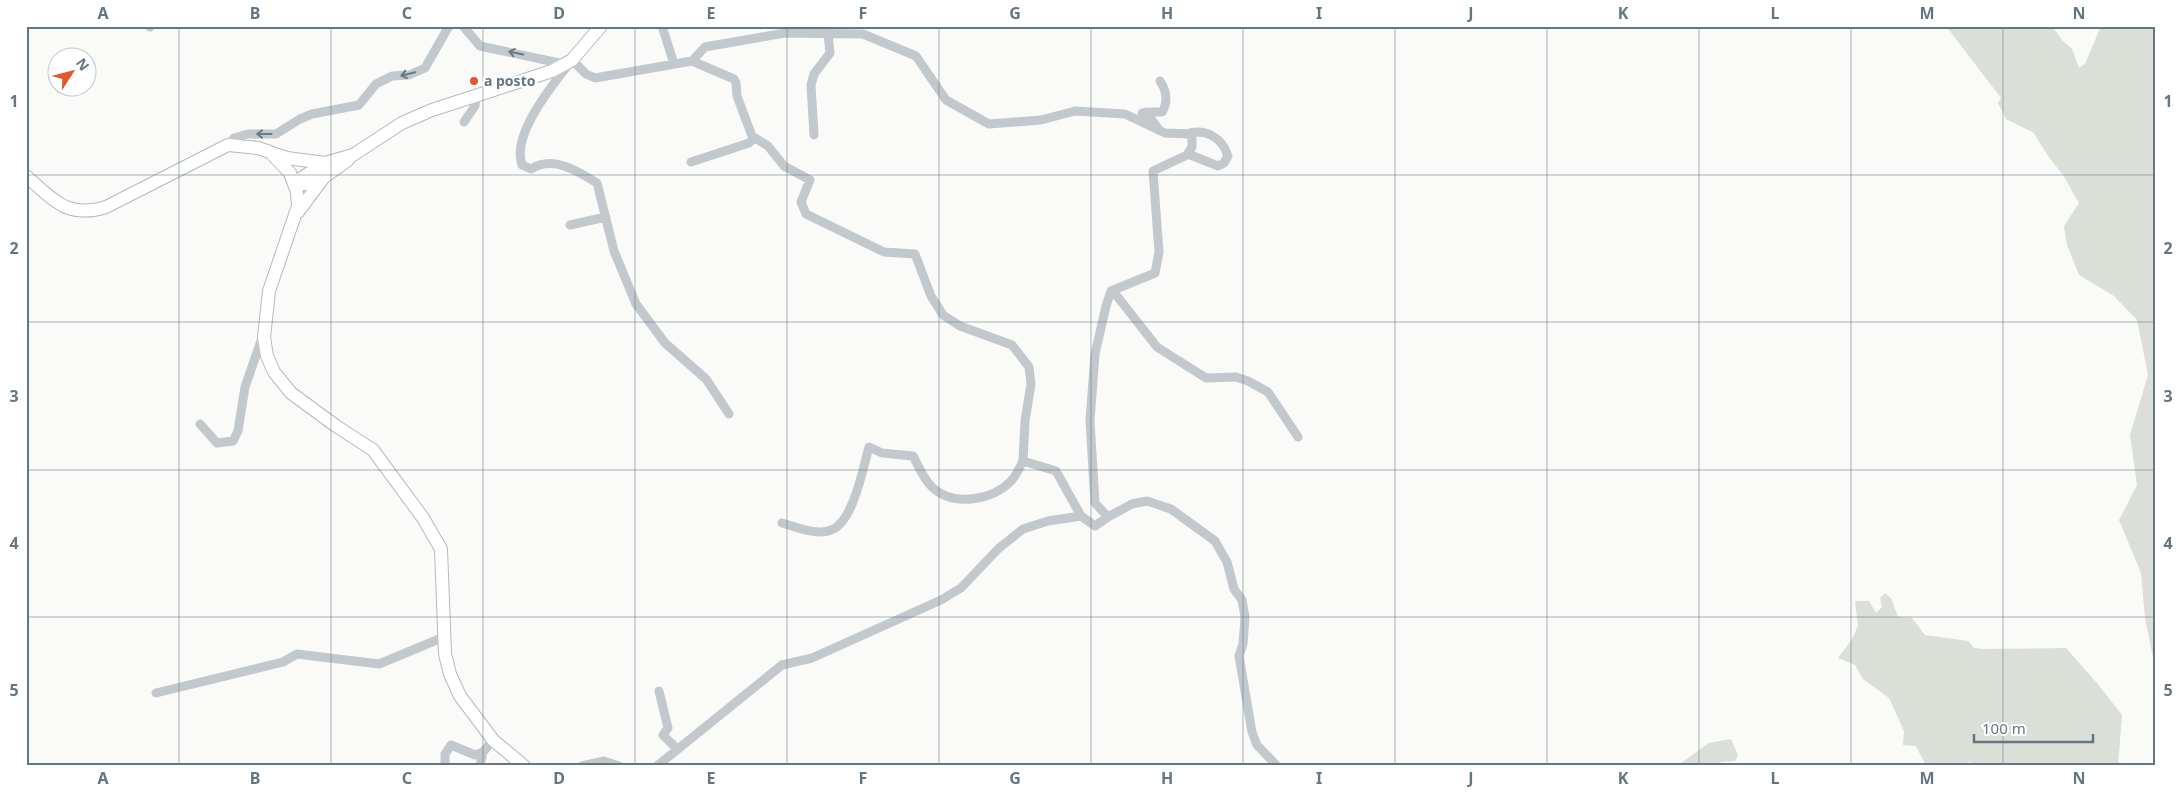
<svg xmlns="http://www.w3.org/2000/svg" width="2182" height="792" font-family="'Noto Sans',sans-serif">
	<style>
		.green { fill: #dadfd7 }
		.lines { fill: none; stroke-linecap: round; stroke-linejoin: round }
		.secondary-casing { stroke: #b3babf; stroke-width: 14 }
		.minor { stroke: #c3c8cc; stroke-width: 9 }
		.secondary { stroke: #fff; stroke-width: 12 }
		.oneway { stroke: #6a7a87 }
		.grid { fill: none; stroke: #657683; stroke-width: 1; stroke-opacity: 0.55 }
		.poi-dot { fill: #e4572e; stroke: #fff; stroke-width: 2 }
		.labels { text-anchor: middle; stroke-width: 5; stroke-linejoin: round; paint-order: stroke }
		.poi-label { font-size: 14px; font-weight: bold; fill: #657683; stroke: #fff; text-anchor: start }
		.neatline { fill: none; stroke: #657683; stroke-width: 2 }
		.grid-label { font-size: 16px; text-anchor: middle; font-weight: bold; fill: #657683 }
	</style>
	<rect width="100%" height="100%" fill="#fafaf8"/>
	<path class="green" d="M1946 26H2052L2062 40 2072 49 2079 68 2085 64 2101 26H2156V711V672L2145 618 2141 573 2119 520 2137 485 2130 435 2148 375 2137 320 2114 296 2079 275 2067 245 2064 226 2079 203 2063 175 2048 156 2034 133 2006 119 1998 103 2001 98Z
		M1885 593 1891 598 1898 617 1912 618 1925 635 1968 641 1974 648 1983 649 2066 648 2097 683 2122 715 2118 766H1994L1990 762 1985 766 1968 762 1960 766H1926L1916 746 1903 745 1904 731 1889 698 1863 679 1855 665 1838 658 1851 641 1858 626 1855 601H1869L1876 613 1882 607 1880 598Z
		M1731 739 1738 755 1735 761 1720 762 1722 766H1677L1709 743Z"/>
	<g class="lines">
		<defs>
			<path id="secondary" d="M272 153 287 158 325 163 353 155 402 123 432 110 552 71 572 60 601 26
				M26 176C54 200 67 219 106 207L228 145 258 148 270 152 290 173 297 192 298 206 269 291 264 337 267 356 274 372 291 393 336 426 373 450 423 518 441 549 445 654 450 674 460 696 493 740 524 766
				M323 178 305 184 294 183 325 163
				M298 212 324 177 348 160"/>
		</defs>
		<use href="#secondary" class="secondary-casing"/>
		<path class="minor" d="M463 26 480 46 564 64
			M662 26 674 64
			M150 27V26
			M692 61 705 47 785 33 863 34 916 56 946 100 989 124 1041 120 1075 111 1125 114 1165 133 1192 134V147L1187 155 1153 171 1159 252 1155 273 1111 291 1106 306 1095 354 1090 421 1095 503 1108 517 1095 526 1081 516 1056 471 1023 461 1025 421 1031 384 1029 367 1012 345 960 326 943 315 931 296 915 254 884 252 806 214 801 202 810 180 784 166 768 146 752 136 737 96 736 83 734 79 692 61 595 78 586 74 572 60C554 83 511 134 522 165L531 169C553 155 578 171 597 183L614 251 636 304 665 343 706 379 729 414
			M464 122 475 106 476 95
			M1159 130 1151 119 1142 113 1146 112H1162C1168 103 1167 91 1160 81
			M1186 134C1205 128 1222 137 1228 156L1224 163 1218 166 1188 154
			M814 135 811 85 814 74 830 53 828 34
			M228 145 234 138 248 134H276L300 119 312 114 359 105 376 84 392 76 409 75 425 68 449 26
			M691 162 749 143 754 138
			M570 225 606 217
			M1113 291 1157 347 1206 378 1236 377 1248 381 1268 392 1298 437
			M200 424 217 443 233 441 238 431 245 387 263 335
			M1108 517 1132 504 1147 501 1171 509 1215 541 1227 562 1234 589 1242 600 1245 617 1243 644 1239 656 1252 732 1257 745 1277 766
			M782 523C796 527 817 536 831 530 853 523 863 468 869 447L882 453 913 456C919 467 924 480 933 488 954 507 993 500 1011 481 1016 476 1020 467 1023 461
			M659 691 668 728 663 735 677 749
			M156 693 283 662 297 654 379 664 444 637
			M445 766V754L451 745 475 755 483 752
			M480 766 483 752 493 740
			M582 766 604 761 619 766
			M657 766 782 665 812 658 941 600 961 588 998 549 1023 529 1048 521 1081 516"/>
		<use href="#secondary" class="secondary"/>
	</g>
	<defs><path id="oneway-shaft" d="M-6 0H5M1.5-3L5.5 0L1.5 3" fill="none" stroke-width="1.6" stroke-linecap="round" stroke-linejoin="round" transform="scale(1.25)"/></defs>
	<g class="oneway">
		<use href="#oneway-shaft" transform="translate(516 53) rotate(-169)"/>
		<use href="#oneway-shaft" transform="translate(408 74) rotate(167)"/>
		<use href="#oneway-shaft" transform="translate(264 134) rotate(180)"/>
	</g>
	<path class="grid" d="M179 26V766M331 26V766M483 26V766M635 26V766M787 26V766M939 26V766M1091 26V766M1243 26V766M1395 26V766M1547 26V766M1699 26V766M1851 26V766M2003 26V766M26 175H2156M26 322H2156M26 470H2156M26 617H2156"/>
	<circle class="poi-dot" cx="474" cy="81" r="5"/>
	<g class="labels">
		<g class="poi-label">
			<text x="484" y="86">a posto</text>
		</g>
	</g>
	<rect width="2182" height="792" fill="none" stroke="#ffffff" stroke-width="55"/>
	<g transform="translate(72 72) rotate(54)"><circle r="24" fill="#ffffff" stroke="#c1c8cd"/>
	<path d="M0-4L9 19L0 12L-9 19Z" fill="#e4572e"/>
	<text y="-8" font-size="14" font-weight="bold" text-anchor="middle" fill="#657683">N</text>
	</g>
	<path d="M1974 734v8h119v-8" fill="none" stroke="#657683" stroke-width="2.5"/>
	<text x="1982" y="734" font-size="15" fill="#657683" stroke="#ffffff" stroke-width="4" paint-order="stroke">100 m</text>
	<rect x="28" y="28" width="2126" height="736" class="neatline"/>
	<g class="grid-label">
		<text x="103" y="19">A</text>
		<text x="255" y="19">B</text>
		<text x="407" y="19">C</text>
		<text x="559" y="19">D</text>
		<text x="711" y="19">E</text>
		<text x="863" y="19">F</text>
		<text x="1015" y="19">G</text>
		<text x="1167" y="19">H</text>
		<text x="1319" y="19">I</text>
		<text x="1471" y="19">J</text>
		<text x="1623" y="19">K</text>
		<text x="1775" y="19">L</text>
		<text x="1927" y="19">M</text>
		<text x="2079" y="19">N</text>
		<text x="14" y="107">1</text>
		<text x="2168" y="107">1</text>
		<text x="14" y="254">2</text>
		<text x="2168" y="254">2</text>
		<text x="14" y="402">3</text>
		<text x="2168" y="402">3</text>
		<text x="14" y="549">4</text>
		<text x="2168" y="549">4</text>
		<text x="14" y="696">5</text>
		<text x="2168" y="696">5</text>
		<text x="103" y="784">A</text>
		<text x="255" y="784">B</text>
		<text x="407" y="784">C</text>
		<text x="559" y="784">D</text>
		<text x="711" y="784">E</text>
		<text x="863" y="784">F</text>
		<text x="1015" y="784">G</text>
		<text x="1167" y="784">H</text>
		<text x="1319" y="784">I</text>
		<text x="1471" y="784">J</text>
		<text x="1623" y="784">K</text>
		<text x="1775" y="784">L</text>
		<text x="1927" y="784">M</text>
		<text x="2079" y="784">N</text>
	</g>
</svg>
